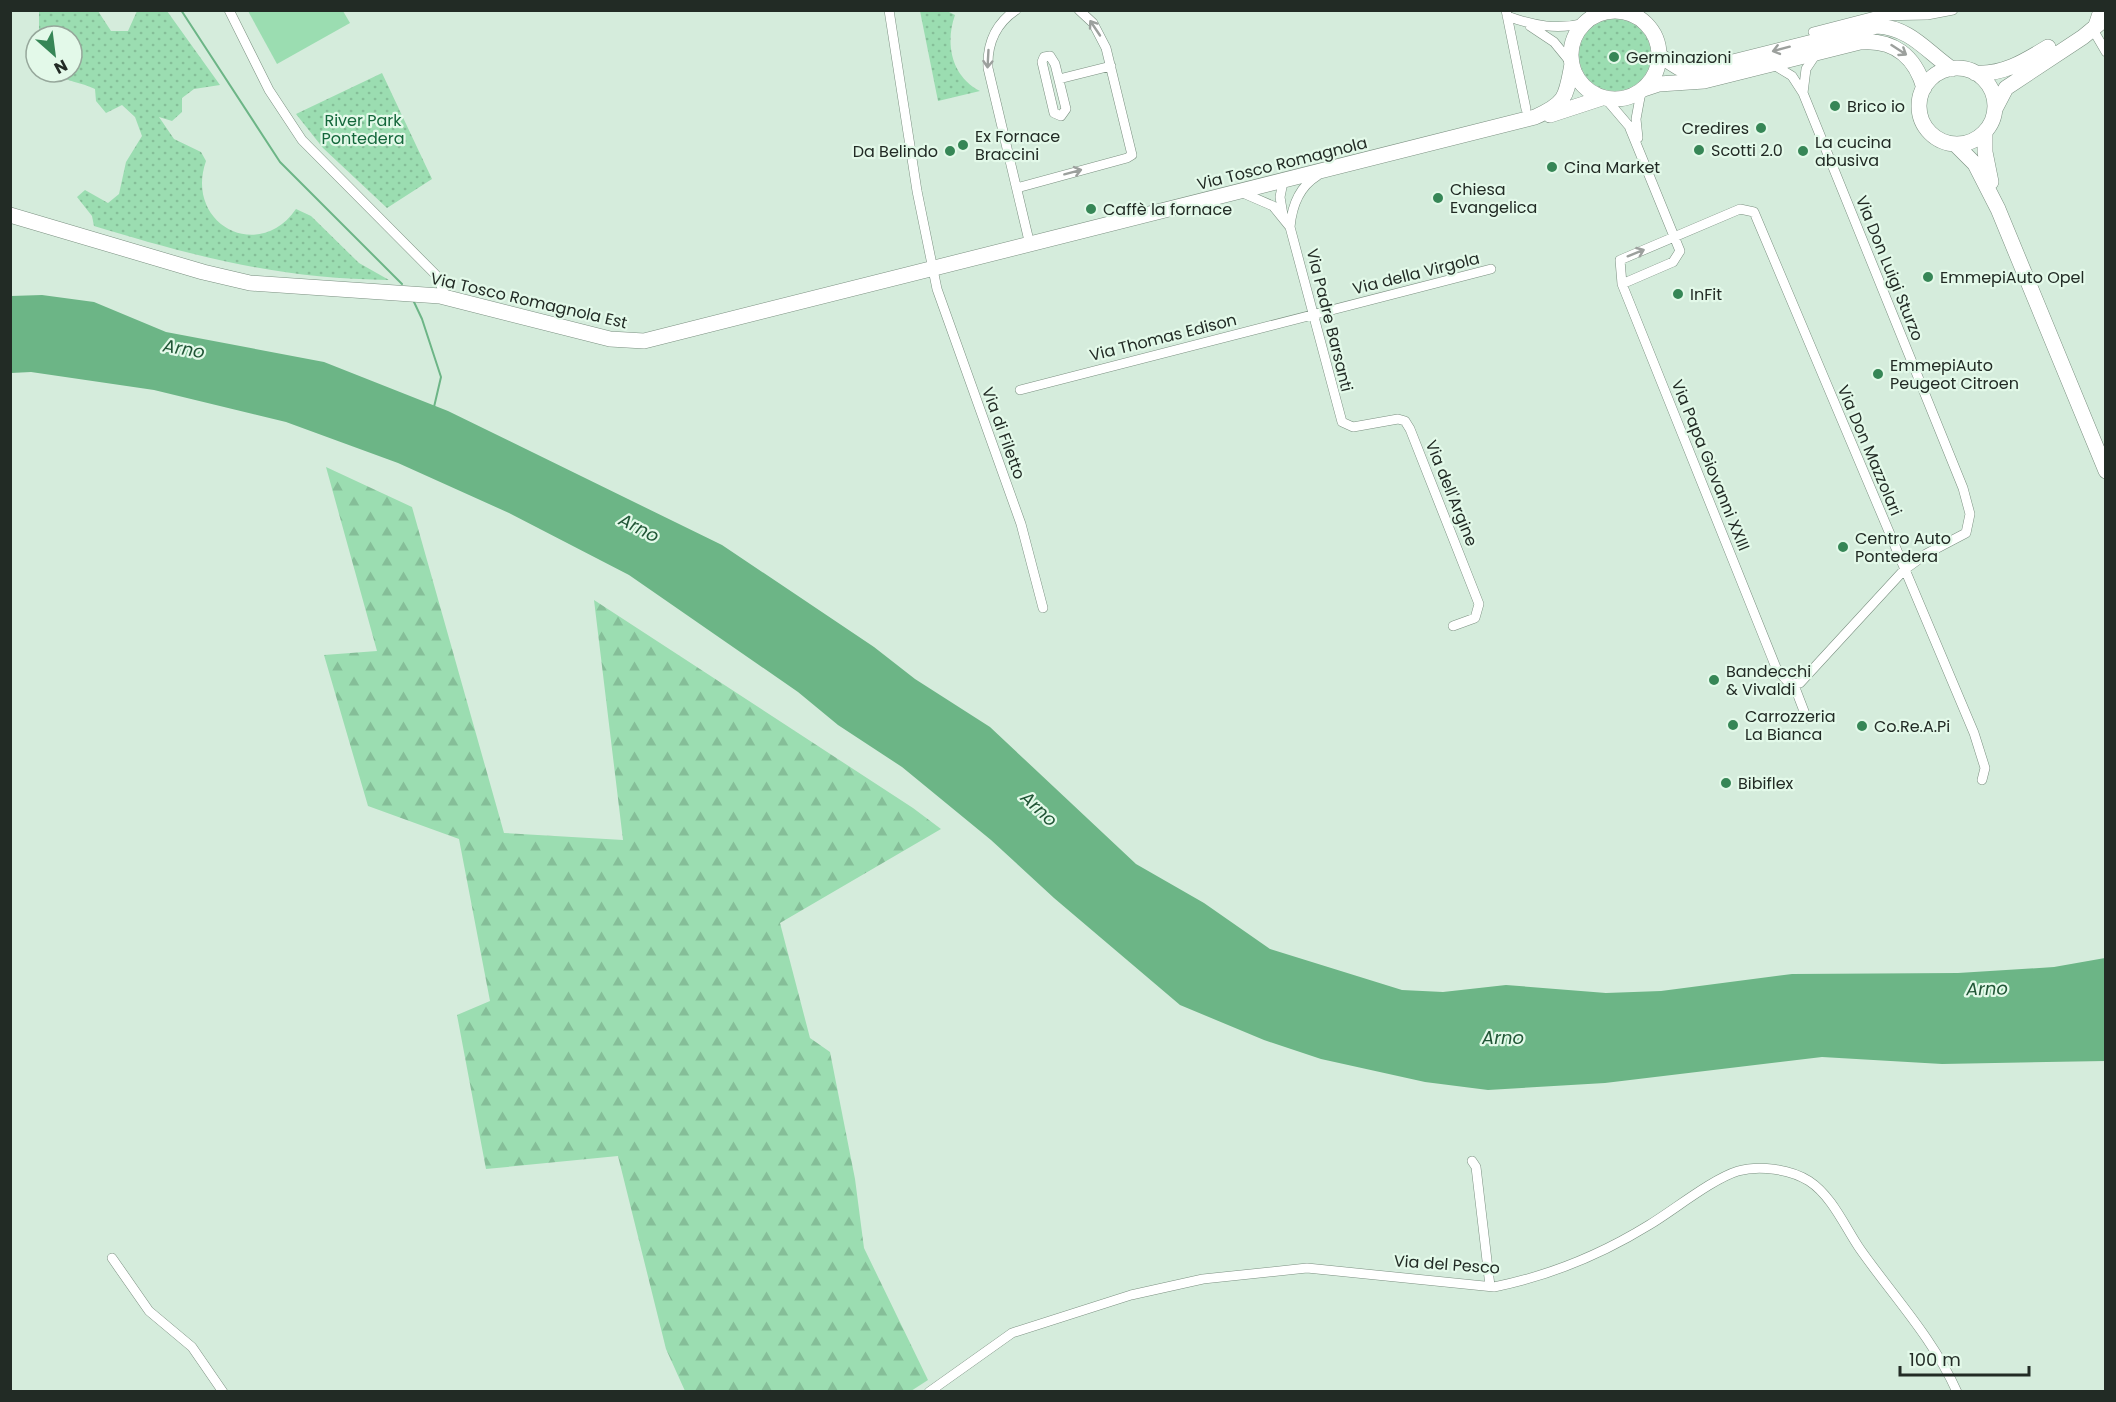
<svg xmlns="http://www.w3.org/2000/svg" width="2116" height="1402" font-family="Poppins,sans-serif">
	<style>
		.grass { fill: url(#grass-dots) }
		.forest { fill: url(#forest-firs) }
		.pitch { fill: #9bddb1 }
		.water { fill: #6cb586 }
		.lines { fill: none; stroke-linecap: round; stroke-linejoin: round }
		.stream { stroke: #6cb586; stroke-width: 2 }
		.street-casing { stroke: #7b9081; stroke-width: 10 }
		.primary-casing { stroke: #7b9081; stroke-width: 16 }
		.street { stroke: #fff; stroke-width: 9 }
		.primary { stroke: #fff; stroke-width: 15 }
		.oneway { stroke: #9ca09d }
		.poi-dot { fill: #368656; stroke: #e3f9e9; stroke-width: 2 }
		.labels { text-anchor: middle; stroke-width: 4.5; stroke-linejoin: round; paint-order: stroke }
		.poi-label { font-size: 16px; fill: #222b25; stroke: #e3f9e9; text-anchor: start }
		.park-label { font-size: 16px; fill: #14673b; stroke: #e3f9e9 }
		.street-label { font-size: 16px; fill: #222b25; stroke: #e3f9e9 }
		.water-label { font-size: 18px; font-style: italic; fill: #215636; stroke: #e3f9e9 }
	</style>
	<defs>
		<pattern id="grass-dots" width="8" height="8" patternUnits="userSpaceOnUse" patternTransform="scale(1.5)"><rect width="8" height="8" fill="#9bddb1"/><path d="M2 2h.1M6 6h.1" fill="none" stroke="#85be98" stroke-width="1.8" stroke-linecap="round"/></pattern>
		<pattern id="forest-firs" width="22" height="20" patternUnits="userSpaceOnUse" patternTransform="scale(1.5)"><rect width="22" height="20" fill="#9bddb1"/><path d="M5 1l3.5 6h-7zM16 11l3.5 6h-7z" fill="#85be98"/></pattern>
	</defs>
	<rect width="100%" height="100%" fill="#d5ecdc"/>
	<path class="grass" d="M39 11H98L111 31H128L137 11H167L220 85 194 89 182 98V112L172 121 159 117 174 139 201 152 206 161C184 223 258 264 296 209L311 216 359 263 389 280C280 279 197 257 94 226L92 216 77 197 85 190 108 203 119 194 126 162 142 136 135 117 122 105 106 113 96 101 95 89C81 82 66 82 54 72H72V36H43L39 32Z
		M920 11H947L955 15C945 43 951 76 980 91L938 101Z
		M1579 55a36 36 0 1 1 72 0a36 36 0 1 1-72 0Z
		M382 73 432 179 387 208 323 148 296 114Z"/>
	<path class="forest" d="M326 467 412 507 504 833 623 840 594 600 913 808 941 829 780 923 810 1038 830 1052 855 1179 864 1248 928 1380 911 1391H685L666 1349 618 1156 486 1169 457 1015 490 1001 459 839 368 806 324 655 377 651Z"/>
	<path class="pitch" d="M248 11H343L350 23 277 64Z"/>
	<path class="water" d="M42 295 94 302 166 332 324 362 448 411 722 545 874 647 915 679 990 727 1136 864 1204 903 1270 949 1402 990 1443 992 1506 985 1606 993 1661 991 1792 974 1958 973 2054 967 2105 958V1061L1942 1064 1822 1057 1605 1083 1488 1090 1425 1082 1321 1059 1264 1040 1180 1005 1054 898 991 840 902 767 838 725 798 692 629 575 509 513 398 463 286 422 154 390 31 372 11 373V296Z"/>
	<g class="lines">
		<path class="stream" d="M181 10 280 162 402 284
			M414 302 422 319 441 377 434 407"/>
		<defs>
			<path id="street" d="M229 10 269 90 302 140 436 275 446 297
				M889 10 917 191 937 289 1021 524 1043 608
				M1016 10C995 24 987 44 988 68L1030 245
				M1506 10 1526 109
				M2098 10 2092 28 2106 52
				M1507 16C1534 26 1558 30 1585 23
				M1530 26 1554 42 1572 64
				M1813 32 1875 16 1927 15 1953 10
				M1050 56 1055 64 1066 109 1061 116 1054 113 1042 62 1044 57Z
				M1774 65 1792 76 1803 93 1963 488 1970 514 1966 533 1926 554 1904 570 1800 683 1790 684 1777 670 1622 284 1620 260 1740 209 1754 212 1974 733 1985 768 1982 780
				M1059 79 1111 66
				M1803 93 1806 69 1816 54
				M1606 99 1629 126 1680 251 1673 262 1622 284
				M1638 138 1636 119 1641 92
				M1283 182 1280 197 1283 215
				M1017 188 1127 158 1132 155 1106 48 1093 23 1079 10
				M1243 193 1273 206 1290 227 1342 422 1353 427 1398 419 1405 421 1410 429 1479 604 1475 618 1453 626
				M1290 227C1292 206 1299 187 1317 176
				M1020 390 1491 269
				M1794 685 1807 719
				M1472 1161 1476 1167 1490 1286
				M112 1258 149 1311 192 1347 223 1392
				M929 1392 1012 1333 1131 1295 1203 1279 1307 1268 1494 1287C1548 1276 1602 1254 1649 1225 1674 1210 1712 1179 1738 1171 1759 1165 1790 1169 1809 1181 1832 1196 1845 1227 1860 1249 1893 1296 1933 1338 1957 1392"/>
			<path id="primary" d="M1571 55a44 44 0 1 1 88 0a44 44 0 1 1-88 0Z
				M1660 56 1679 68 1705 69 1877 26C1911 28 1926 51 1952 69
				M1919 106a38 38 0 1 1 76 0a38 38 0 1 1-76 0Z
				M1975 73C2003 75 2025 61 2048 47
				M1644 89 1659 84 1704 81 1860 42C1893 39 1915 56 1924 88
				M1995 109 2006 88 2083 37 2106 18
				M1550 115 1602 98
				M1985 132V152L1991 182
				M1955 144 1975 164 1998 209 2106 471
				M10 215 203 272 250 283 440 296 610 339 644 341 1535 117C1567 103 1566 96 1572 64"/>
		</defs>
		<use href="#street" class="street-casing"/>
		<use href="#primary" class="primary-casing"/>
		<use href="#street" class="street"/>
		<use href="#primary" class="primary"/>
	</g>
	<defs><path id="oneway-shaft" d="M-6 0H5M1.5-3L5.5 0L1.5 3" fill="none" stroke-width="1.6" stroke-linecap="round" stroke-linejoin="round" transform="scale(1.5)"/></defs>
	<g class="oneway">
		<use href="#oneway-shaft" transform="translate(1095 28) rotate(-124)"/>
		<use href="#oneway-shaft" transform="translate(1781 49) rotate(165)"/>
		<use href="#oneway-shaft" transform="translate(1899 50) rotate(33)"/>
		<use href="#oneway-shaft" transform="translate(988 59) rotate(93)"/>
		<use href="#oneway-shaft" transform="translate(1073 172) rotate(-15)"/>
		<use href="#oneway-shaft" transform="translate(1636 253) rotate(-22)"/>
	</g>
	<g class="poi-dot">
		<circle cx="1614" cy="57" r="6"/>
		<circle cx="1835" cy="106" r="6"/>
		<circle cx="1761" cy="128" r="6"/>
		<circle cx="963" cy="145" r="6"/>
		<circle cx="1699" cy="150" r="6"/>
		<circle cx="950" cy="151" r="6"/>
		<circle cx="1803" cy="151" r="6"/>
		<circle cx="1552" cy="167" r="6"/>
		<circle cx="1438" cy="198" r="6"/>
		<circle cx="1091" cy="209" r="6"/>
		<circle cx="1928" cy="277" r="6"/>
		<circle cx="1678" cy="294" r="6"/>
		<circle cx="1878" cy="374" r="6"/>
		<circle cx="1843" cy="547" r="6"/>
		<circle cx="1714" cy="680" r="6"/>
		<circle cx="1733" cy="725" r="6"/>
		<circle cx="1862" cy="726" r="6"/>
		<circle cx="1726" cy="783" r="6"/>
	</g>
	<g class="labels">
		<g class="poi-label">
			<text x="1626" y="63">Germinazioni</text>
			<text x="1847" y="112">Brico io</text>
			<text x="1749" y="134" text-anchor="end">Credires</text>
			<text x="975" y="142">Ex Fornace<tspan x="975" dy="18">Braccini</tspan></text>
			<text x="1815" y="148">La cucina<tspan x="1815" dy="18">abusiva</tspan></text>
			<text x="1711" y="156">Scotti 2.0</text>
			<text x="938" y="157" text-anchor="end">Da Belindo</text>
			<text x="1564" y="173">Cina Market</text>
			<text x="1450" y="195">Chiesa<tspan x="1450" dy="18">Evangelica</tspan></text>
			<text x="1103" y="215">Caffè la fornace</text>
			<text x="1940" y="283">EmmepiAuto Opel</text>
			<text x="1690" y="300">InFit</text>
			<text x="1890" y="371">EmmepiAuto<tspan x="1890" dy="18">Peugeot Citroen</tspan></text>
			<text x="1855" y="544">Centro Auto<tspan x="1855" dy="18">Pontedera</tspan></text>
			<text x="1726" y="677">Bandecchi<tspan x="1726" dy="18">&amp; Vivaldi</tspan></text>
			<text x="1745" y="722">Carrozzeria<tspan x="1745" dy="18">La Bianca</tspan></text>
			<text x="1874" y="732">Co.Re.A.Pi</text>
			<text x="1738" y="789">Bibiflex</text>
		</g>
		<g class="park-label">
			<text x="363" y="126">River Park<tspan x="363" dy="18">Pontedera</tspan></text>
		</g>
		<g class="street-label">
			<text transform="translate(1282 163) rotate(-14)" y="6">Via Tosco Romagnola</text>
			<text transform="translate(1890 268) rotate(68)" y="6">Via Don Luigi Sturzo</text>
			<text transform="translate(1416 273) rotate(-14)" y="6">Via della Virgola</text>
			<text transform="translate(529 300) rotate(13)" y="6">Via Tosco Romagnola Est</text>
			<text transform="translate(1330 320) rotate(76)" y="6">Via Padre Barsanti</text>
			<text transform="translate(1163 337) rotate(-14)" y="6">Via Thomas Edison</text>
			<text transform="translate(1004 433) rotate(70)" y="6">Via di Filetto</text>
			<text transform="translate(1870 450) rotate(67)" y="6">Via Don Mazzolari</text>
			<text transform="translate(1711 465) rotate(68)" y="6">Via Papa Giovanni XXIII</text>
			<text transform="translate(1452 493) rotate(68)" y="6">Via dell'Argine</text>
			<text transform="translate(1447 1264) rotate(4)" y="6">Via del Pesco</text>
		</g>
		<g class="water-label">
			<text transform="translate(184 349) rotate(10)" y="6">Arno</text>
			<text transform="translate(639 528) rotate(27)" y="6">Arno</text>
			<text transform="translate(1039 809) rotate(43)" y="6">Arno</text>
			<text transform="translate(1987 989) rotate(-1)" y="6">Arno</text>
			<text x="1503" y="1044">Arno</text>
		</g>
	</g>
	<rect width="2116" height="1402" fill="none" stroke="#222b25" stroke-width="24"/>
	<g transform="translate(54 54) rotate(152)"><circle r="28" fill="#e3f9e9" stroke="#96a79b" stroke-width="1.5"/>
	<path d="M0-4.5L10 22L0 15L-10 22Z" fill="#368656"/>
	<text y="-9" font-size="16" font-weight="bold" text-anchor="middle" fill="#222b25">N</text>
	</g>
	<path d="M1900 1366v9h129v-9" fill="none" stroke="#222b25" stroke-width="3"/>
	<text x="1909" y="1366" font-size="18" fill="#222b25" stroke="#e3f9e9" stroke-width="4.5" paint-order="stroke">100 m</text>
</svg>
